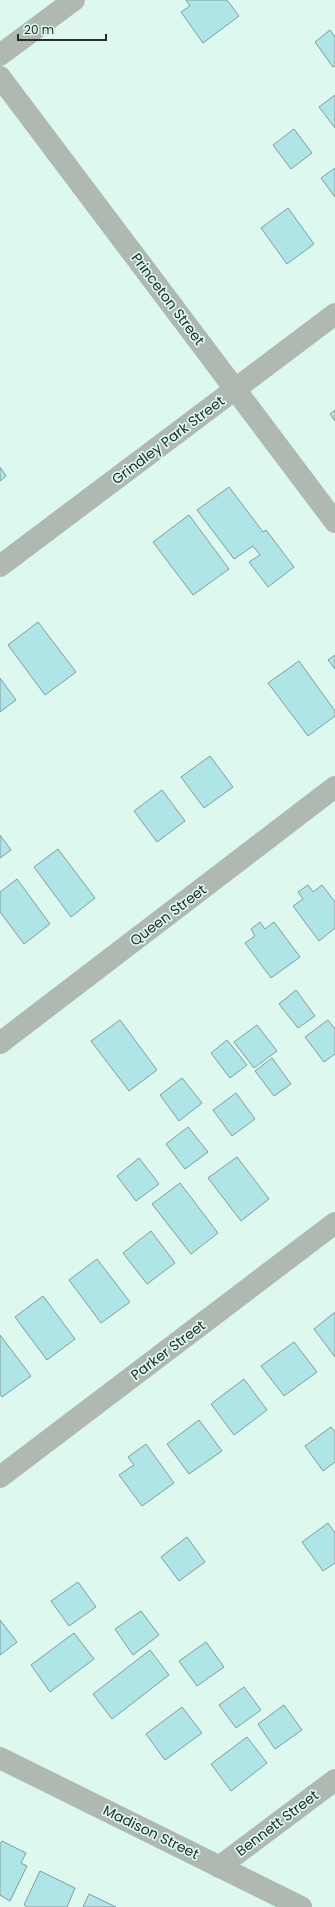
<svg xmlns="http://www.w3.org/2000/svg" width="335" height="1907" font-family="Poppins,sans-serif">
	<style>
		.building { fill: #afe5e7; stroke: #829d9e }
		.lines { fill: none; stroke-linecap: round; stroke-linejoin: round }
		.minor { stroke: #afb8b1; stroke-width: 22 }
		.labels { text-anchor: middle; stroke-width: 3.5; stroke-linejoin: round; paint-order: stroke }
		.street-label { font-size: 14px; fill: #232d2a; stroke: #dcf8ef }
	</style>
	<rect width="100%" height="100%" fill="#dcf8ef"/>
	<path class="building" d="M186 0H227L239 16 203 43 181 12 190 6Z
		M330 30 335 37V66L333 67 315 42Z
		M335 95V128L319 107Z
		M294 129 312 153 291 169 273 145Z
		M335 168V197L321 178Z
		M288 208 314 244 287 264 261 228Z
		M335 410V421L330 414Z
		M0 467 6 476 0 481Z
		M229 487 263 532 266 530 294 567 268 587 249 562 260 555 253 546 234 559 197 510Z
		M189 515 229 569 193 595 153 542Z
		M38 622 76 672 45 695 8 645Z
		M335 655V669L328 660Z
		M299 661 335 711V716L308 736 268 683Z
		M0 678 16 700 0 712Z
		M210 756 233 787 204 808 181 777Z
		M162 790 185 821 157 842 134 811Z
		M0 835 11 850 0 858Z
		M58 849 95 898 71 917 34 867Z
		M17 879 50 924 24 944 0 912V892Z
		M308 885 313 892 322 885 335 902V928L319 941 293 906 303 899 298 892Z
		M260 922 265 929 274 922 300 957 271 978 245 943 255 936 251 929Z
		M296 990 315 1016 298 1028 279 1004Z
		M120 1020 157 1070 129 1091 91 1041Z
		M328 1020 335 1029V1054L324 1062 305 1037Z
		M257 1025 277 1051 254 1068 234 1042Z
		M227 1040 247 1065 230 1078 211 1053Z
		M272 1058 291 1084 274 1096 255 1071Z
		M182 1078 202 1103 179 1121 160 1095Z
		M236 1093 255 1119 232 1136 213 1110Z
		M188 1127 208 1152 185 1169 166 1144Z
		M237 1157 269 1199 241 1221 208 1178Z
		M139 1158 159 1184 136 1201 117 1176Z
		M180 1183 218 1233 191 1254 152 1204Z
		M151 1231 175 1263 147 1284 123 1253Z
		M97 1259 130 1302 101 1323 69 1280Z
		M43 1296 75 1339 47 1360 15 1317Z
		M335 1312V1357L314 1329Z
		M0 1335 31 1376 2 1397 0 1394Z
		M294 1342 317 1372 284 1396 261 1366Z
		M244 1379 267 1410 234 1435 211 1404Z
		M199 1420 222 1451 189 1474 167 1444Z
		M331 1427 335 1432V1462L323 1471 305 1446Z
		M146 1444 174 1483 142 1506 119 1475 134 1465 128 1457Z
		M328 1523 335 1533V1563L323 1571 302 1542Z
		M187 1537 205 1562 179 1581 161 1557Z
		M78 1582 96 1607 69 1626 51 1601Z
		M141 1611 159 1635 133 1655 115 1629Z
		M0 1620 17 1642 0 1655Z
		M74 1633 94 1659 50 1692 31 1665Z
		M206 1642 224 1667 197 1686 179 1661Z
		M150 1650 169 1675 112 1719 93 1694Z
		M244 1687 261 1710 236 1728 219 1705Z
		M284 1705 302 1730 275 1749 258 1724Z
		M182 1707 202 1733 165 1760 146 1734Z
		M247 1737 267 1763 231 1791 211 1764Z
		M2 1841 26 1853 21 1863 27 1866 10 1901 0 1895V1844Z
		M40 1871 75 1888 67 1907H27L24 1905Z
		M89 1894 116 1907H83Z"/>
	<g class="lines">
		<path class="minor" d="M0 55 74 0
			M0 77 335 522
			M0 566 335 314
			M0 1043 335 787
			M0 1477 335 1223
			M0 1758 301 1907
			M219 1867 335 1780"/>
	</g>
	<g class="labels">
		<g class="street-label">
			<text transform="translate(168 299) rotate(53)" y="5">Princeton Street</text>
			<text transform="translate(168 440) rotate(-37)" y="5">Grindley Park Street</text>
			<text transform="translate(168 915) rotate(-37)" y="5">Queen Street</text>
			<text transform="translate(168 1350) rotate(-37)" y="5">Parker Street</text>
			<text transform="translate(277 1823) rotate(-37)" y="5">Bennett Street</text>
			<text transform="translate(151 1832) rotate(26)" y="5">Madison Street</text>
		</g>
	</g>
	<path d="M18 34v6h88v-6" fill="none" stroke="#232d2a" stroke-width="2"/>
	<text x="24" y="34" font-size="12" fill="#232d2a" stroke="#dcf8ef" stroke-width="3" paint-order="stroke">20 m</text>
</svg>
